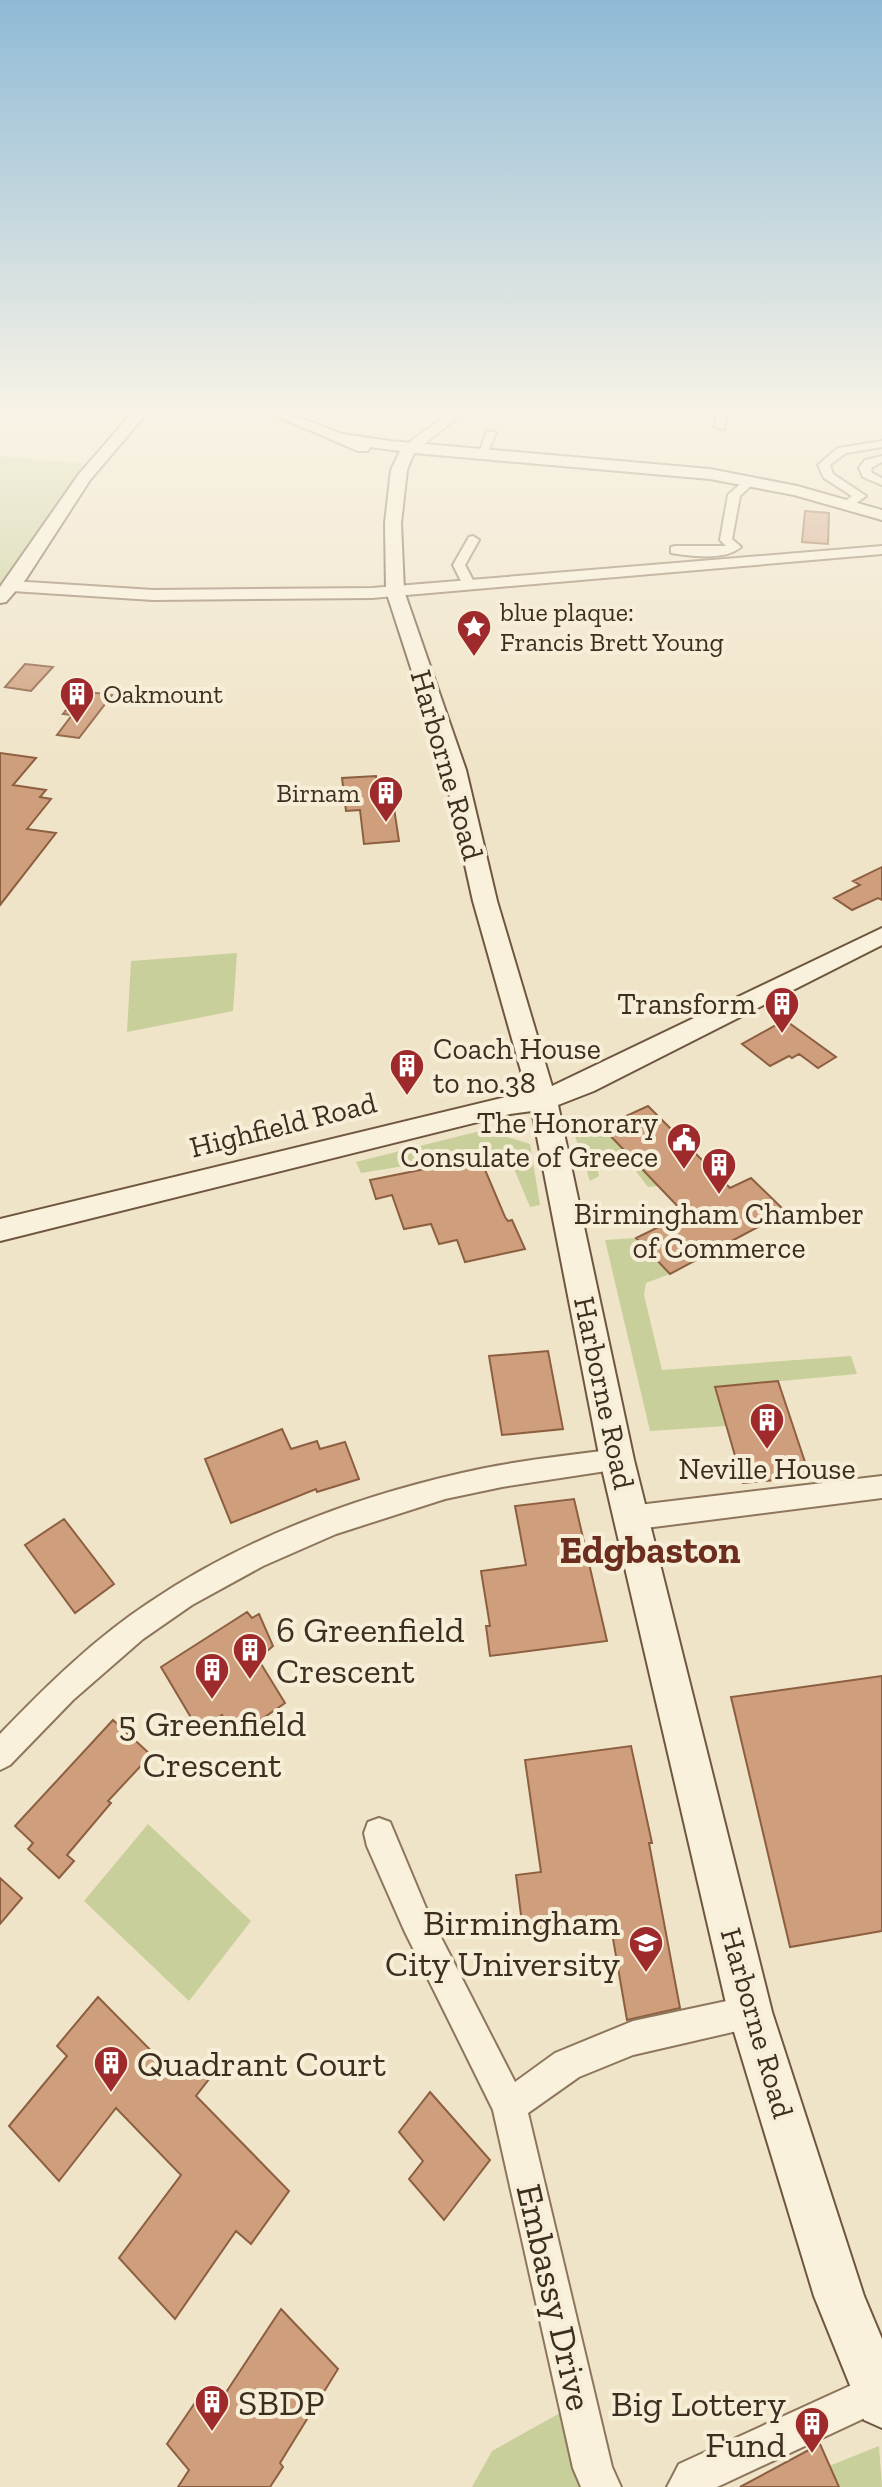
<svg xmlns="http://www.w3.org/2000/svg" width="882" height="2487" font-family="'Zilla Slab',serif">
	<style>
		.green { fill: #c9cf9b }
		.building { fill: #cf9f7d; stroke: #8d5f41; stroke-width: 2 }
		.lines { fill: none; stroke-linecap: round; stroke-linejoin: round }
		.minor-casing { stroke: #8d765c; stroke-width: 4 }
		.tertiary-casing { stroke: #8d765c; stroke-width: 4 }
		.secondary-casing { stroke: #6f573f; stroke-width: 4 }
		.minor { fill: #faf1dc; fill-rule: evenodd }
		.tertiary { fill: #faf1dc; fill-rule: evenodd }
		.secondary { fill: #faf1dc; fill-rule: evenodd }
		.labels { text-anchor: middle; stroke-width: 8; stroke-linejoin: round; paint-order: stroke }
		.far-poi-label { font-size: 26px; fill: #3d2e20; stroke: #f7eed8; text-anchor: start }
		.street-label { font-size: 30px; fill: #3d2e20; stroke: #f7eed8 }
		.poi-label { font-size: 30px; fill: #3d2e20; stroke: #f7eed8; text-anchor: end }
		.near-poi-label { font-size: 36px; fill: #3d2e20; stroke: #f7eed8; text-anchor: start }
		.near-street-label { font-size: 36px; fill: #3d2e20; stroke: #f7eed8 }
		.district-label { font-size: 38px; font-weight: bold; fill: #6b2e1e; stroke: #f7eed8 }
	</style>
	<rect width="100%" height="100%" fill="#f0e4c8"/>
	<path class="green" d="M0 456 86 464 0 584Z
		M237 953 233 1011 127 1032 131 961Z
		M602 1127 659 1186 648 1187 629 1162 597 1165 599 1176 590 1181 575 1136Z
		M484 1130 530 1144 540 1205 530 1207 509 1157 484 1153 361 1173 356 1162Z
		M636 1238 670 1274 646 1283 644 1295 662 1370 851 1356 857 1374 715 1387 726 1426 650 1431 605 1240Z
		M148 1824 251 1921 189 2001 84 1901Z
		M578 2403 601 2487H472L492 2451Z
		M879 2446 882 2487H839L829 2466Z"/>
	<path class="building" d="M805 511 829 513 828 544 802 542Z
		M25 664 53 667 31 691 5 687Z
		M81 691 112 695 79 738 57 735 72 715 63 714Z
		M0 753 36 758 13 785 46 790 40 797 51 799 27 829 56 833 0 905Z
		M376 776 378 789 391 788 399 841 364 844 360 810 346 811 342 778Z
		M882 867V900L878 898 852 910 834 898 860 885 853 881Z
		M785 1020 836 1057 818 1068 799 1054 792 1058 789 1056 770 1066 742 1044Z
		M648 1106 730 1188 751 1178 786 1212 670 1274 636 1238 685 1214 602 1127Z
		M480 1158 505 1217 508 1221 512 1220 525 1249 465 1262 457 1240 439 1244 431 1224 404 1229 392 1195 376 1199 370 1180Z
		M548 1351 563 1429 502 1435 489 1356Z
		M778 1381 810 1477 743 1483 715 1387Z
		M282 1429 291 1449 317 1441 320 1449 345 1442 359 1479 317 1492 316 1489 231 1523 205 1459Z
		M574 1499 607 1641 490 1656 486 1626H490L481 1571 526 1565 515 1506Z
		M64 1519 114 1584 75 1613 25 1545Z
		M247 1612 252 1618 259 1614 273 1646 258 1659 285 1703 236 1737 222 1715 199 1731 161 1667Z
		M882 1676V1931L790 1947 731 1697Z
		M113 1720 151 1755 108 1801 111 1803 67 1855 74 1861 59 1878 28 1849 33 1843 15 1826Z
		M631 1746 652 1843H649L680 2008 627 2020 610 1921 523 1931 516 1875 541 1872 525 1760Z
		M0 1878 22 1898 0 1924Z
		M98 1997 179 2079 192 2062 209 2079 196 2096 289 2191 251 2244 236 2231 175 2319 119 2258 181 2175 116 2108 59 2181 9 2126 67 2056 57 2046Z
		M430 2092 490 2160 444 2220 409 2179 423 2161 399 2132Z
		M281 2309 338 2369 280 2463 283 2467 270 2487H178L189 2470 167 2444 205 2388 219 2403Z
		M820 2444 839 2487H740Z"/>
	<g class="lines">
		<defs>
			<path id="minor" d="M717 413H727L724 429 715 427Z
				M487 431 496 433 485 458H477Z
				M882 441V447L846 453 830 465 833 474 866 496 852 506H844V502L852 496 824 478 818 465 838 448Z
				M882 456V462L871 468 872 473 882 478V485L863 477 859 468 865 460Z
				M747 478 757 480 740 496 732 539 741 547C724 561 692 556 671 553V547L675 546H726L720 540 728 495Z
				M473 536 479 540 465 565 475 584 469 588 464 587 453 565 469 537Z
				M617 1449 626 1452 630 1460 626 1468 502 1487 445 1499 336 1534 263 1566 192 1605 143 1639 73 1700 10 1765 0 1770V1734C46 1686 94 1639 150 1602 249 1535 368 1492 485 1468 529 1459 573 1455 617 1449Z
				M882 1476V1498L630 1530 621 1526 617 1518 621 1510 630 1506Z
				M379 1818 390 1822 426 1908 515 2082 555 2053 633 2021 750 1996 762 2000 766 2012 762 2024 750 2028 633 2055 579 2077 528 2113 612 2467 621 2487H581L573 2468 493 2110 404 1930 367 1846 364 1833 368 1822Z
				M878 2373 882 2375V2410L717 2487H667L679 2464Z"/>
			<path id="tertiary" d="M449 413H463L413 453H403V447Z
				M882 546V554L372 598 153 600 12 591 4 586 12 581 153 590 372 588Z"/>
			<path id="secondary" d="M132 413H147L90 480 26 579 6 602 0 603V587L79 474Z
				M269 413H288L342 434 390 441 710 469 797 486 882 510V520L794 495 710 479 414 453 407 470 401 523 404 591 466 770 497 901 552 1086 882 928V945L594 1091 558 1105 634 1460 772 2012 864 2296 882 2339V2428L864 2420 814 2296 728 2012 600 1460 532 1111 510 1114 0 1241V1219L527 1092 473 901 444 770 386 591 385 523 391 470 400 451 370 447 368 451H358Z"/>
		</defs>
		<use href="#minor" class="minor-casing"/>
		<use href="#tertiary" class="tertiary-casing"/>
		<use href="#secondary" class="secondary-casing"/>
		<use href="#minor" class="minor"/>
		<use href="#tertiary" class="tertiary"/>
		<use href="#secondary" class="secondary"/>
	</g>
	<linearGradient id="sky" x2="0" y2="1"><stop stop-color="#8fbad6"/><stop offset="0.54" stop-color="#f8f3e6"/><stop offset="1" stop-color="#f8f3e6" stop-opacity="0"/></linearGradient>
	<rect width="882" height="761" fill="url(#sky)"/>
	<defs>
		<symbol id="sight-pin" viewBox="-11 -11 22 30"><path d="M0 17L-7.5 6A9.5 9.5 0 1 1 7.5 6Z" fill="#9e2a2b" stroke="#f7eed8"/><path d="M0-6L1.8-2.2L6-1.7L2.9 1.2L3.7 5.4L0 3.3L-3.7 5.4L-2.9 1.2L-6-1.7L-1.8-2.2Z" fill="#fff"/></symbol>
		<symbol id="building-pin" viewBox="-11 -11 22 30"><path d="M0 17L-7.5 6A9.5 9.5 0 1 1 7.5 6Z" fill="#9e2a2b" stroke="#f7eed8"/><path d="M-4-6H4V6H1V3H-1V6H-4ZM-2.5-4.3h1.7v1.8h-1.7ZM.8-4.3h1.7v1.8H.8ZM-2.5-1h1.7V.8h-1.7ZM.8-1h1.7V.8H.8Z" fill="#fff"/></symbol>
		<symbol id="civic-pin" viewBox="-11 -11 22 30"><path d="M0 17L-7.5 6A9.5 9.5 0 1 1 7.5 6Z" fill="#9e2a2b" stroke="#f7eed8"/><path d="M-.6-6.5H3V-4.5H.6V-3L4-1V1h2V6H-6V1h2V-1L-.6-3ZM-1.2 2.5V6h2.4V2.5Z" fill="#fff"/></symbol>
		<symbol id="university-pin" viewBox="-11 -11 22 30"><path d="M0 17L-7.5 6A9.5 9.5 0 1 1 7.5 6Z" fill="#9e2a2b" stroke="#f7eed8"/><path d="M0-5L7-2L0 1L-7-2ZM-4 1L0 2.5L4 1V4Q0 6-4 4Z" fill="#fff"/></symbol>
	</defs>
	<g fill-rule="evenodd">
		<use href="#sight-pin" x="454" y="607" width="40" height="54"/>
		<use href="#building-pin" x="57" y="674" width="40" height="54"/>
		<use href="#building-pin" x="366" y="773" width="40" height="54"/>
		<use href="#building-pin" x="762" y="984" width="40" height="54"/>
		<use href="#building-pin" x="387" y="1046" width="40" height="54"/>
		<use href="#civic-pin" x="664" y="1120" width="40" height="54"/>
		<use href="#building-pin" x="699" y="1145" width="40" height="54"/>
		<use href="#building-pin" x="747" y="1400" width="40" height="54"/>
		<use href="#building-pin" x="230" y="1630" width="40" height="54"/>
		<use href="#building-pin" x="192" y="1650" width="40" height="54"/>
		<use href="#university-pin" x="626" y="1923" width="40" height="54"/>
		<use href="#building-pin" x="91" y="2043" width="40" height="54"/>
		<use href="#building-pin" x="192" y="2382" width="40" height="54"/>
		<use href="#building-pin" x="792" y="2404" width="40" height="54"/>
	</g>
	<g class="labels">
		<g class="far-poi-label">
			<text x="500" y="621">blue plaque:<tspan x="500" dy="30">Francis Brett Young</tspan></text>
			<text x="103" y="703">Oakmount</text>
			<text x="360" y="802" text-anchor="end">Birnam</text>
		</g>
		<g class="street-label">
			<text transform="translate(447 765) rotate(74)" y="10">Harborne Road</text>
			<text transform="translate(283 1125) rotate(-14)" y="10">Highfield Road</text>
			<text transform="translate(604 1393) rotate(78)" y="10">Harborne Road</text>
			<text transform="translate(757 2023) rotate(74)" y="10">Harborne Road</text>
		</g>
		<g class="poi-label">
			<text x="756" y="1014">Transform</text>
			<text x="433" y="1059" text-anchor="start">Coach House<tspan x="433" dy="34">to no.38</tspan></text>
			<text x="658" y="1133">The Honorary<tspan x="658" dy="34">Consulate of Greece</tspan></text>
			<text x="719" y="1224" text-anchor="middle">Birmingham Chamber<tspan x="719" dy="34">of Commerce</tspan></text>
			<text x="767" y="1479" text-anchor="middle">Neville House</text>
		</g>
		<g class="near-poi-label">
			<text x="276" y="1642">6 Greenfield<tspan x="276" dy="41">Crescent</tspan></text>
			<text x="212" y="1736" text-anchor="middle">5 Greenfield<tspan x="212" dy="41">Crescent</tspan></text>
			<text x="620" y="1935" text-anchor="end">Birmingham<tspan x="620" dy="41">City University</tspan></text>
			<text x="137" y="2076">Quadrant Court</text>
			<text x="238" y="2415">SBDP</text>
			<text x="786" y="2416" text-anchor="end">Big Lottery<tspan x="786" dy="41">Fund</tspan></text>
		</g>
		<g class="near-street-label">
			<text transform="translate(555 2297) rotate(77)" y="13">Embassy Drive</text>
		</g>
		<g class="district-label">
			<text x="650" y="1563">Edgbaston</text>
		</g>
	</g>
</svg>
